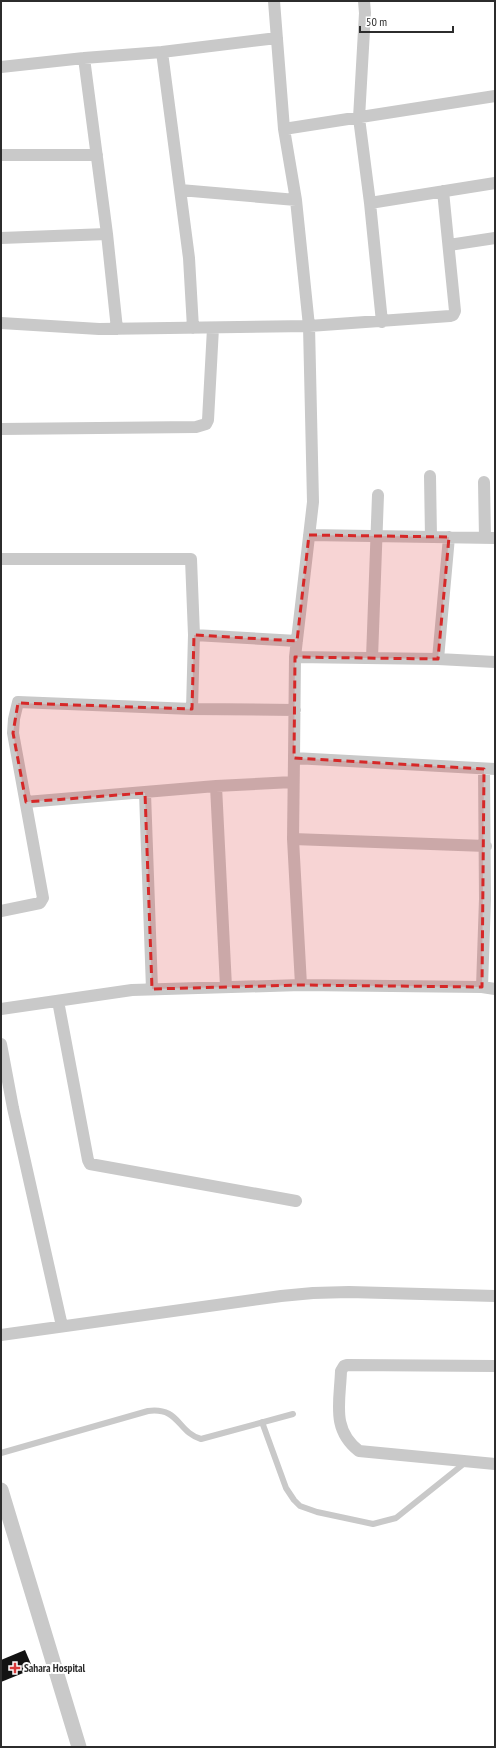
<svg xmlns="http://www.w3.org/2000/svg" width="496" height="1748" font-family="'PT Sans Narrow',sans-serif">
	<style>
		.building { fill: #131313 }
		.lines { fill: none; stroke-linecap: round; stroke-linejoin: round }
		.service { stroke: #c9c9c9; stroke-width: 6 }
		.minor { stroke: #c9c9c9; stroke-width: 12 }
		.tertiary { stroke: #c9c9c9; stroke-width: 15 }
		.marked { fill: #d62828; fill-opacity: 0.2; stroke: #d62828; stroke-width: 3; stroke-dasharray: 8 5; stroke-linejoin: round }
		.poi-dot { fill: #d73a3a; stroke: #fff; stroke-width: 1.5 }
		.labels { text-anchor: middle; stroke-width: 4; stroke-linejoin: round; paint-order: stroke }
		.poi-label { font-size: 11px; font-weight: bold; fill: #2c2c2c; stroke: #fff; text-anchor: start }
	</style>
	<rect width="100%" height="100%" fill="#fff"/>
	<path class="building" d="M25 1650 33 1669 1 1682V1660Z"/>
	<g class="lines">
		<path class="service" d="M262 1422 286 1488 294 1500 300 1506 317 1512 373 1524 396 1518 466 1462
			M1 1453 148 1411C180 1407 177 1432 201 1439L293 1414"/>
		<path class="minor" d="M274 1 284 129 296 200 309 326 450 316 453 315 455 311 443 191
			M364 1 365 13 359 118 370 203 382 322
			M162 52 189 258 193 328
			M84 58 107 234 117 329
			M1 67 84 58 162 52 277 38
			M284 129 495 96
			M1 155H97
			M180 190 296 200
			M370 203 495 183
			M1 238 107 234
			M449 245 495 238
			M1 323 99 329 309 326 313 502 295 657 294 758 495 769
			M1 429 196 427 206 424 208 420 213 328
			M430 476 431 537
			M484 482 485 538
			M309 535 495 538
			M1 559H191L194 635 192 709
			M194 635 297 641
			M295 657 438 659 495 662
			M372 658 378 495
			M438 659 449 537
			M216 786 226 987
			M145 793 152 989
			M26 802 216 786 293 782
			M293 839 486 846
			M1 911 40 903 43 898 13 733 14 719 18 702 192 709 295 710
			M301 985 482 987 495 989
			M482 987 485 899 484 769
			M58 1001 88 1160 90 1164 296 1201
			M1 1009 132 990 301 985 293 839 294 758
			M1 1044 13 1108 62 1326
			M1 1335 281 1296 313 1293 349 1292 495 1296
			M495 1366 347 1365 344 1366 341 1371C340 1402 331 1429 359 1451L495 1464"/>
		<path class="tertiary" d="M1 1490 79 1747"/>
	</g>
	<path class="marked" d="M309 535 449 537 438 659 295 657 294 758 484 769 482 987 301 985 152 989 145 793 26 802 13 733 18 703 192 709 194 635 297 641Z"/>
	<path class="poi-dot" d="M13 1662h4v4h4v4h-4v4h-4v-4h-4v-4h4z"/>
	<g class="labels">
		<g class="poi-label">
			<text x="24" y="1672">Sahara Hospital</text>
		</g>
	</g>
	<rect width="496" height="1748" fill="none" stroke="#2c2c2c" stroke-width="4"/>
	<path d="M360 26v6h93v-6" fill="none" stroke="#2c2c2c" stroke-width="2"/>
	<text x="366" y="26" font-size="12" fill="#2c2c2c" stroke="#ffffff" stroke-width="3" paint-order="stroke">50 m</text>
</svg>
